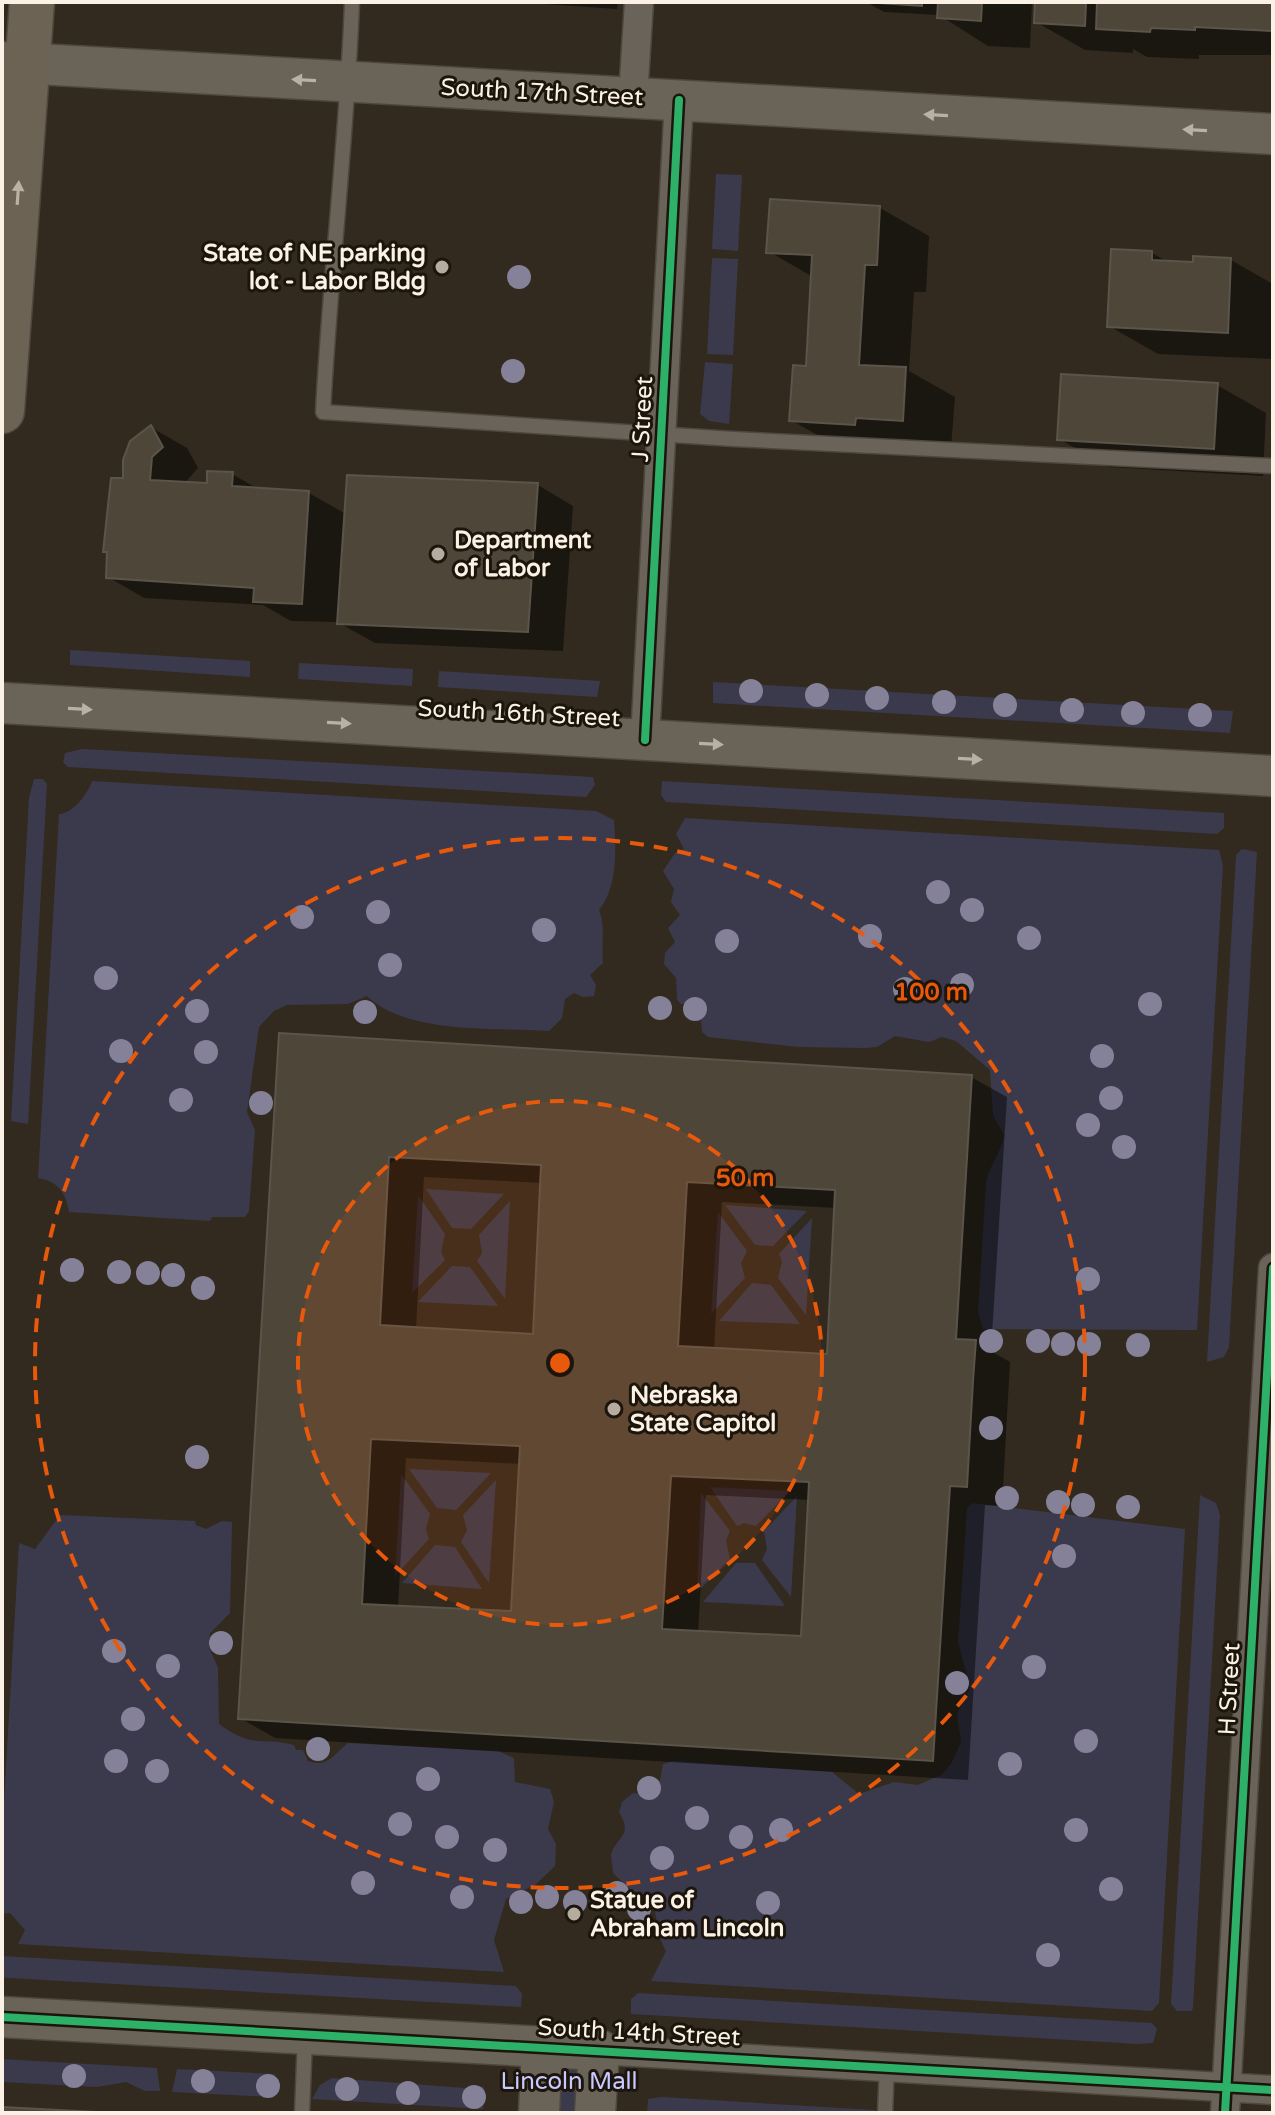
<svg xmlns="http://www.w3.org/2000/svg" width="1275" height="2115" font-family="'Varela Round',sans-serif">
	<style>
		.green { fill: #3b3a4d }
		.shadow { fill: #0007; fill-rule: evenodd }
		.building { fill: #4e4639; stroke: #5a544a; stroke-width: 2; fill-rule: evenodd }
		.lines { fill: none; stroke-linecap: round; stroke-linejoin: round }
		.lane-casing { stroke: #4e473e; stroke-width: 17 }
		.street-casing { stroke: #4e473e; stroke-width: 31 }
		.secondary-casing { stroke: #4e473e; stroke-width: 43 }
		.primary-casing { stroke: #4e473e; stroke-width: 47 }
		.lane { stroke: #69635a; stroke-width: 14 }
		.street { stroke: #69635a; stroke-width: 28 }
		.secondary { stroke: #6a6358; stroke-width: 40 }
		.primary { stroke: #6c6355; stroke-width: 44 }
		.cycleway-casing { stroke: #1c150c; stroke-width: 13 }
		.cycleway { stroke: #2db169; stroke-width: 8 }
		.tree { fill: #848199 }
		.oneway { fill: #bab1a5 }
		.oneway2 { fill: #bbb1a4 }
		.ring { fill: none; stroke: #e8590c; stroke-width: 4; stroke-dasharray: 14 10 }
		.poi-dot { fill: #b5ab9f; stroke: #1c150c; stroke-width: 3 }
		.labels { text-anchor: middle; stroke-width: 6; stroke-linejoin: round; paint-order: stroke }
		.street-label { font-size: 24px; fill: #fbf1e4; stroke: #1c150c }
		.poi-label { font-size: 24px; font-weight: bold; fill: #fbf1e4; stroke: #1c150c; text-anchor: start }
		.park-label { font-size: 24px; fill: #c8c9fe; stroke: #1c150c }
		.centre { fill: #e8590c; stroke: #1c150c; stroke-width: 4 }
		.ring-label { font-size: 24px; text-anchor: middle; font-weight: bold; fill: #e8590c; stroke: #1c150c; stroke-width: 6; stroke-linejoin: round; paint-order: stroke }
	</style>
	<rect width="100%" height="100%" fill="#322a1e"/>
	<path class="green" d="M716 174 742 175 738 251 712 249Z
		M712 258 738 259 733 355 707 354Z
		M705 362 733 364 729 424 709 421 700 414Z
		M70 650 250 661V677L70 665Z
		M299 663 413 669 412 686 298 679Z
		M439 671 600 681 597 697 438 687Z
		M713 682 1233 711 1230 733 713 703Z
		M82 749 593 777 595 785 586 797 68 767 63 762 65 753Z
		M34 779H43L47 784 28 1124 11 1121 29 798Z
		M92 781 596 811 614 820C616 848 618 887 599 910 606 928 601 944 603 963L590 975 596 985 594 996 583 997 574 993 565 999 562 1018 549 1031C493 1027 408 1035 367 996L348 1004 287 1005 274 1011 259 1027 247 1112 255 1130 249 1211 245 1217H212L210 1221 69 1212C66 1193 58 1181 38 1178L59 814C73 814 88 793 92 781Z
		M662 781 1224 813V828L1217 834 666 802 661 795Z
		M685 818 1219 850 1223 865 1197 1330 983 1329 978 1312 986 1183C989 1165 1001 1154 1004 1135L993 1116 990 1070 956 1041 942 1037 929 1042 895 1036 877 1047 866 1048 799 1047 708 1037 702 1032 700 1005 681 1004 677 1000 676 978 664 964 665 953 675 942 668 928 680 915 671 902 674 889 663 871 675 853 684 849 676 834Z
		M1242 849 1257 852 1229 1347 1224 1357 1207 1362 1236 855Z
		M426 1189 504 1194 471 1229 452 1228Z
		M418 1195 445 1234 441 1252 445 1260 412 1293Z
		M510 1201 505 1299 477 1261 482 1253 479 1235Z
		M725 1205 807 1211 773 1246 755 1245Z
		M718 1212 747 1251 741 1263 745 1278 711 1314Z
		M812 1218 806 1315 778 1278 782 1262 779 1254Z
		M452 1266 470 1267 498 1306 418 1302Z
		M752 1283 771 1285 800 1324 719 1321Z
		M409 1469 491 1473 456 1510 437 1508Z
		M401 1474 430 1514 426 1529 429 1539 395 1576Z
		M496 1480 489 1583 461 1542 467 1530 463 1515Z
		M710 1487 790 1491 756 1526 744 1523 737 1526Z
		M701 1493 730 1531 726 1540 730 1559 697 1592Z
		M1200 1495 1216 1503 1220 1515 1193 2007 1192 2011H1177L1171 2004Z
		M797 1496 791 1597 762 1560 767 1549 764 1531Z
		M972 1503 1185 1529 1159 2003 1152 2011 651 1981 666 1951C657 1937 658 1920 653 1904L640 1899 613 1873 611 1855C616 1836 634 1837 619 1812L622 1802 633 1793 653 1795 658 1791 663 1764 673 1761 832 1772 859 1794 894 1782 918 1785 941 1775 951 1764 961 1742 957 1714 970 1688 958 1642 967 1508Z
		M60 1515 195 1521 196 1525 206 1529 222 1521 232 1522 230 1613 210 1633 209 1647 218 1668 219 1724C255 1750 260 1736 294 1745L296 1750H303L308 1761C328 1768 334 1754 348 1743L498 1751 514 1758 515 1782 550 1789 554 1802 548 1829 556 1844 555 1866 535 1885 506 1899 494 1940 504 1972 18 1944 25 1930 10 1913 2 1914V1836L19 1543 35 1549Z
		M435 1545 455 1547 482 1589 402 1583Z
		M736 1563H755L785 1606 703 1602Z
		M2 1956 516 1986 522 1994 521 2007 9 1978 2 1977Z
		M638 1993 1152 2023 1157 2029 1153 2043 1138 2044 631 2014V1999Z
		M542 2046 599 2050 595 2113H539Z
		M2 2059 157 2068 160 2091H145L126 2082 97 2087 2 2082Z
		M177 2069 275 2074 273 2097 172 2092Z
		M332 2078 478 2089 479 2086 484 2087 483 2109 312 2099 320 2085Z
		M662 2097 874 2110 879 2113H647L648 2099Z"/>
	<path class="shadow" d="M515 2H618L617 9Z
		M866 2H1032L1030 48 988 46 939 15 884 12Z
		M1037 2H1273V55H1199V59L1147 57 1133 49V53L1085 50 1036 22Z
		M880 208 929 236 926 292H914L909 371 955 397 951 448H840L791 420 808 368 813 277 768 251Z
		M1152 253 1169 263 1195 265 1231 260 1273 284V359L1158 354 1109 326Z
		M1217 385 1266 413 1263 476 1108 467 1059 439Z
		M152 428 187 448 198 468 184 484 209 485 232 474 260 490 309 493 346 514 538 485 573 506 563 651 375 643 337 622 291 621 263 605 144 598 108 577 125 480Z
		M281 1035 971 1077 1007 1097 991 1351 1010 1362 1002 1506 985 1505 968 1780 275 1738 240 1718ZM424 1177 542 1183 535 1337 416 1329ZM722 1202 836 1208 828 1356 714 1350ZM406 1458 521 1464 513 1613 398 1607ZM706 1495 810 1500 803 1638 698 1633Z"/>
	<path class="building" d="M864 2H922V6Z
		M938 2H982L981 21 937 18Z
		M1035 2H1086L1085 26 1034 23Z
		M1097 2H1273V31L1195 27V30L1151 28 1150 32 1096 29Z
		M770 199 880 206 877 265H865L859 365 906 367 903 421 856 418 855 425 789 421 793 365 806 366 812 255 766 253Z
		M1111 249 1152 251V260L1193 262V256L1231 258 1228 333 1107 327Z
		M1061 374 1218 383 1214 449 1057 440Z
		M151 425 163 447 152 457 150 480 207 483V471L233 472 232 486 309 491 302 604 253 602 254 588 106 578 107 552H103L111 478H123V460L130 441Z
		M347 475 538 483 528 632 337 624Z
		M279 1033 972 1075 956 1339 976 1340 973 1381 967 1487 950 1486 933 1761 238 1719ZM389 1157 541 1165 533 1334 380 1325ZM687 1182 835 1190 827 1354 678 1346ZM371 1439 520 1446 511 1611 362 1604ZM671 1476 809 1482 801 1636 662 1629Z
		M2 2107 115 2113H2Z"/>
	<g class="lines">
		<defs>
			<path id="lane" d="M352 2C347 139 330 275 323 412L733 439 1273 466
				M302 2113 305 2037
				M885 2113 887 2066"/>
			<path id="street" d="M633 97 639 2
				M645 740 679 100
				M599 2050 1273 2090
				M1225 2113 1273 1268"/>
			<path id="secondary" d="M2 62 1273 134
				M2 703 1273 776
				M2 2017 599 2050 595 2113
				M539 2113 542 2046"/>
			<path id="primary" d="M2 411 32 2"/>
		</defs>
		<use href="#lane" class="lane-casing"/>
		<use href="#street" class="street-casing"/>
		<use href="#secondary" class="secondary-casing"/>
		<use href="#primary" class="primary-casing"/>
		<use href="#lane" class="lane"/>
		<use href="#street" class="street"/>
		<use href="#secondary" class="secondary"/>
		<use href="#primary" class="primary"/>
		<defs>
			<path id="cycleway" d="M645 740 679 100
				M2 2017 1273 2090
				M1225 2113 1273 1268"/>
		</defs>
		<use href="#cycleway" class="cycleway-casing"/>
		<use href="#cycleway" class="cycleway"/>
	</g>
	<g class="tree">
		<circle cx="519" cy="277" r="12"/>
		<circle cx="513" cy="371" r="12"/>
		<circle cx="751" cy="691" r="12"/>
		<circle cx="817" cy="695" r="12"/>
		<circle cx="877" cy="698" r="12"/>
		<circle cx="944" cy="702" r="12"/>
		<circle cx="1005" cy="705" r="12"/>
		<circle cx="1072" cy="710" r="12"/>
		<circle cx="1133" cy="713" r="12"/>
		<circle cx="1200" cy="715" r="12"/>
		<circle cx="938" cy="892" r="12"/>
		<circle cx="972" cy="910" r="12"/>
		<circle cx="378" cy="912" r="12"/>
		<circle cx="302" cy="917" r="12"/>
		<circle cx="544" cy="930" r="12"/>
		<circle cx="870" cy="936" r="12"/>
		<circle cx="1029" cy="938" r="12"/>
		<circle cx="727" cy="941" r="12"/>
		<circle cx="390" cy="965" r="12"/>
		<circle cx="106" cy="978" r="12"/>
		<circle cx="962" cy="985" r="12"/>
		<circle cx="905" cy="989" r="12"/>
		<circle cx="1150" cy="1004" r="12"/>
		<circle cx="660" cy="1008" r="12"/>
		<circle cx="695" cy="1009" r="12"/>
		<circle cx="197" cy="1011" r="12"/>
		<circle cx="365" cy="1012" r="12"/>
		<circle cx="121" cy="1051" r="12"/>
		<circle cx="206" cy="1052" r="12"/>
		<circle cx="1102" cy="1056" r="12"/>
		<circle cx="1111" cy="1098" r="12"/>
		<circle cx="181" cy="1100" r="12"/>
		<circle cx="261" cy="1103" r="12"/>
		<circle cx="1088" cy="1125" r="12"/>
		<circle cx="1124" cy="1147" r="12"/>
		<circle cx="72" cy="1270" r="12"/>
		<circle cx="119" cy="1272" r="12"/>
		<circle cx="148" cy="1273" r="12"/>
		<circle cx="173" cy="1275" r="12"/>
		<circle cx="1088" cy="1279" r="12"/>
		<circle cx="203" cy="1288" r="12"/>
		<circle cx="991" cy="1341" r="12"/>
		<circle cx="1038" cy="1341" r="12"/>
		<circle cx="1063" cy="1344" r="12"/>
		<circle cx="1089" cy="1344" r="12"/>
		<circle cx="1138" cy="1345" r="12"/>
		<circle cx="991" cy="1428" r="12"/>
		<circle cx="197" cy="1457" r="12"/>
		<circle cx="1007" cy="1498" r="12"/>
		<circle cx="1058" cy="1502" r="12"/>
		<circle cx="1083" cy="1505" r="12"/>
		<circle cx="1128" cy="1507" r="12"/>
		<circle cx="1064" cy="1556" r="12"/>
		<circle cx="221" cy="1643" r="12"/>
		<circle cx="114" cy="1651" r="12"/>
		<circle cx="168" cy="1666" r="12"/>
		<circle cx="1034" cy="1667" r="12"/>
		<circle cx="957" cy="1683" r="12"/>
		<circle cx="133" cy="1719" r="12"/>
		<circle cx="1086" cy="1741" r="12"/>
		<circle cx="318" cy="1749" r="12"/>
		<circle cx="116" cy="1761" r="12"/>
		<circle cx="1010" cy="1764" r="12"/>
		<circle cx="157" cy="1771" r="12"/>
		<circle cx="428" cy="1779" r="12"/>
		<circle cx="649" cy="1788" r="12"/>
		<circle cx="697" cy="1818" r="12"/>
		<circle cx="400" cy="1824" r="12"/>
		<circle cx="781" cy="1830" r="12"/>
		<circle cx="1076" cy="1830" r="12"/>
		<circle cx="447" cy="1837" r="12"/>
		<circle cx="741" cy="1837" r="12"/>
		<circle cx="495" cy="1850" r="12"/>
		<circle cx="662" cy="1858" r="12"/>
		<circle cx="363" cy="1883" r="12"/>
		<circle cx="1111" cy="1889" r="12"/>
		<circle cx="617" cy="1893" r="12"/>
		<circle cx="462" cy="1897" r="12"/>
		<circle cx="547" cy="1897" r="12"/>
		<circle cx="521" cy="1902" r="12"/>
		<circle cx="575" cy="1902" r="12"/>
		<circle cx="768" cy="1903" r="12"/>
		<circle cx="639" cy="1909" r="12"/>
		<circle cx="1048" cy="1955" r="12"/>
		<circle cx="74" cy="2076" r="12"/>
		<circle cx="203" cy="2081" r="12"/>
		<circle cx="268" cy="2086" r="12"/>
		<circle cx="347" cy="2089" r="12"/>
		<circle cx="408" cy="2093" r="12"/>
		<circle cx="474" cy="2097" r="12"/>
	</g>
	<defs><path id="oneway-solid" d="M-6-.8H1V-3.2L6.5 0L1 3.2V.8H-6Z" transform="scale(2)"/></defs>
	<g class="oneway">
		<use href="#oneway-solid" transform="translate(304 80) rotate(-177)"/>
		<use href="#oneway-solid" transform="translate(936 115) rotate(-177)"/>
		<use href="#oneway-solid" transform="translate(1195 130) rotate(-177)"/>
		<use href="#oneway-solid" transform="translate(80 709) rotate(3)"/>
		<use href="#oneway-solid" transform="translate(339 723) rotate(3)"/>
		<use href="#oneway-solid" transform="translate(711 744) rotate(3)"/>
		<use href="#oneway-solid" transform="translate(970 759) rotate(3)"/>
	</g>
	<use class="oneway2" href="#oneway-solid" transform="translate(18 193) rotate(-86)"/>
	<circle cx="560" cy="1363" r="262" fill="#e8590c" fill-opacity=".12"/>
	<g class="ring">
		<circle cx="560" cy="1363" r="262"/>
		<circle cx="560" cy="1363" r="525"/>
	</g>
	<g class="poi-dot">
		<circle cx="442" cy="267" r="8"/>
		<circle cx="438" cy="554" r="8"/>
		<circle cx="614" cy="1409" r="8"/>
		<circle cx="574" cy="1914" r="8"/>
	</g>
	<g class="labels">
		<g class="street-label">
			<text transform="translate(542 92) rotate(3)" y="8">South 17th Street</text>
			<text transform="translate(642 419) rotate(-87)" y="8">J Street</text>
			<text transform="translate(519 713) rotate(3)" y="8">South 16th Street</text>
			<text transform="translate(1229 1689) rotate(-87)" y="8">H Street</text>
			<text transform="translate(639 2032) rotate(3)" y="8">South 14th Street</text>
		</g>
		<g class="poi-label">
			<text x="426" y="261" text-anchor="end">State of NE parking<tspan x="426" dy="28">lot - Labor Bldg</tspan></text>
			<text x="454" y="548">Department<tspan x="454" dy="28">of Labor</tspan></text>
			<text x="630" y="1403">Nebraska<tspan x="630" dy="28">State Capitol</tspan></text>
			<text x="590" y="1908">Statue of<tspan x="590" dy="28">Abraham Lincoln</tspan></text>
		</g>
		<g class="park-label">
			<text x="569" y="2089">Lincoln Mall</text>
		</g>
	</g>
	<circle cx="560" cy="1363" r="12" class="centre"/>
	<g class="ring-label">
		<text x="931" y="1000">100 m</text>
		<text x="745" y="1186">50 m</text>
	</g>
	<rect width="1275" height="2115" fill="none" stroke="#fbf1e4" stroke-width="8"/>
</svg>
